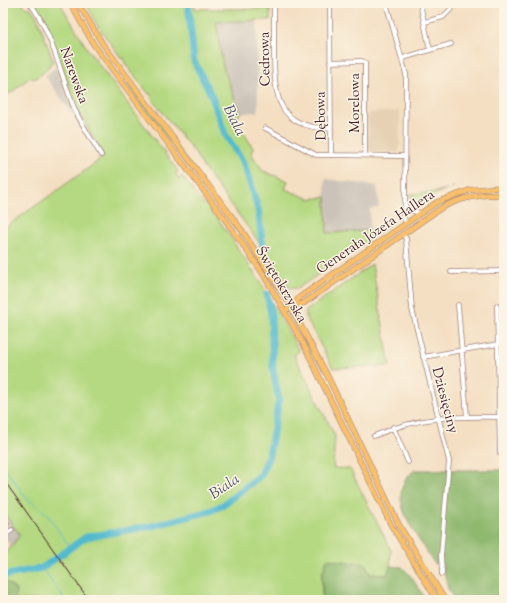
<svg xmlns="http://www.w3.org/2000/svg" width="507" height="603" font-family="'Sorts Mill Goudy',serif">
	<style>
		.built { fill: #e6d1b4 }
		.industrial { fill: #cbc3b8 }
		.green { fill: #b5d982; stroke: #807c56 }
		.forest { fill: #90b970; stroke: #6d6c4e }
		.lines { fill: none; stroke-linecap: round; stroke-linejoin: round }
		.stream { stroke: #51b9ce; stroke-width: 1 }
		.river { stroke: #51b9ce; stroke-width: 7 }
		.minor-casing { stroke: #9f7f77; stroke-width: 5.5 }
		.major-casing { stroke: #9f7f77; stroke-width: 6 }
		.minor { stroke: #fff; stroke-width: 4 }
		.major { stroke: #f8bf6c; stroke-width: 5 }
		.rail { stroke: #4a1f2b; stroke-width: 1 }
		.labels { text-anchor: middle; stroke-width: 3; stroke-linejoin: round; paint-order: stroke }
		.street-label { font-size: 14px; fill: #4a1f2b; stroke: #fcf5e5 }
		.water-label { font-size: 15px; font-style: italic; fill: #4c5564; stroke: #fcf5e5 }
	</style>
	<rect width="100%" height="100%" fill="#fcf5e5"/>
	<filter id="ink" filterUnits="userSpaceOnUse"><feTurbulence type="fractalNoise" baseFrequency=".025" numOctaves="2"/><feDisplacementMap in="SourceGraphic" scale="8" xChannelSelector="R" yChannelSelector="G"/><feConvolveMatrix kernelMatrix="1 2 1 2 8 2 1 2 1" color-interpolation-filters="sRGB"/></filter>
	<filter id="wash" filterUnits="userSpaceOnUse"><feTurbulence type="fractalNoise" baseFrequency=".012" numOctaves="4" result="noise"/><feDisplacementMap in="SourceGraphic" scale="16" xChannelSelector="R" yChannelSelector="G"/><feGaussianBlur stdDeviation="0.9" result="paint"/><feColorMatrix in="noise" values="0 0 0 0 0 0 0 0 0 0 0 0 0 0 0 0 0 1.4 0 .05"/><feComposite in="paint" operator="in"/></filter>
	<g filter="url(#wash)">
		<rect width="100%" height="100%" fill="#f4dfc3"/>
		<path class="built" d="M400 111 399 153 370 152 368 146V113Z"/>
		<path class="industrial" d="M257 21 258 112 240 113 223 66 216 22Z
			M56 67 74 110V116L45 76Z
			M325 179 377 186 379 207 370 209V231L327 234Z
			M3 512 20 535 11 547 3 535Z"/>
		<path class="green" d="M3 3H21L27 8 30 7 38 19 53 61 43 73 34 79 30 77 11 93H3Z
			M33 3H60L88 50 178 171 176 174 179 179 182 176 201 201 213 211 264 288 299 351 294 355 335 436 333 468 350 469 391 550 390 566 387 575 322 574V600H3V557L20 535 3 512V229L104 157 78 110 44 19 45 16 41 15Z
			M86 3H194L195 9H270V20L216 22 223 66 240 113 236 120 253 148 251 153 263 171 288 181 285 189 310 199 326 197 327 233 376 230 386 223 388 226 297 289 288 287 256 238 203 167 195 153 153 101 152 95 149 94 124 62 125 60 124 58 122 59 97 25Z
			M123 79 135 91 195 171H191Z
			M454 187 442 191 416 204 413 203 410 194 436 192Z
			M372 264 390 366 333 368 306 318V311Z"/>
		<path class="forest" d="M415 470H504V595L499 600H455L448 589 442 563H434C418 536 381 496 415 470Z
			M327 559 366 564 370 574 387 575 390 566 402 567 410 575 426 600H322V574Z
			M3 579 16 590 15 600H3Z"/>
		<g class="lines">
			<path class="stream" d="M3 465 26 498 46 513 70 547
				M42 568 65 600"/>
			<path class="river" d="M188 3 194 61 211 95 225 134 244 164 258 209 263 248
				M3 576 42 568 86 537 152 526 210 511 223 505 261 475 269 455 279 400 273 369 271 314 267 294"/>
		</g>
	</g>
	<g filter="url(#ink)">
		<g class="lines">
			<defs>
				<path id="minor" d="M30 3C53 34 60 74 75 110 82 125 92 140 101 155
					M274 3C274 19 274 36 274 52 274 95 277 129 330 128
					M386 3 406 74 405 206 403 216 406 223
					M425 22 443 17 453 7
					M430 50 451 44
					M403 58 430 50 420 3
					M330 62 362 61 365 63V154
					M265 128 316 155H331L330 3
					M331 155 404 156
					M405 206 410 210 420 213
					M403 234 406 239 412 309 449 461 441 555 442 574
					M451 272 504 271
					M458 305 467 417
					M497 306 500 453
					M423 357 504 343
					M393 427 408 462
					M374 436C419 416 455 416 504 417
					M3 519 4 518
					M3 526 7 523
					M3 536 12 530"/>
				<path id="major" d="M70 3 94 45 224 218 262 272 304 345 391 525 437 600
					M78 3 102 43 241 229 286 298 326 373 399 525 445 600
					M292 306 300 297 437 202 470 190 504 187
					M288 309 304 303 441 208C462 197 481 194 504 195"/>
			</defs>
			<use href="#minor" class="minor-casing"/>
			<use href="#major" class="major-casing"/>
			<use href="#minor" class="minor"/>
			<use href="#major" class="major"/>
			<path class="rail" d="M3 479 89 600"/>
		</g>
	</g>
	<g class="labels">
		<g class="street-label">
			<text transform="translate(264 59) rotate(-91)" y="5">Cedrowa</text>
			<text transform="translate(75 75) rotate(70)" y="5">Narewska</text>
			<text transform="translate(354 103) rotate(-90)" y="5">Morelowa</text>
			<text transform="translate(320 116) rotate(-91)" y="5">Dębowa</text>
			<text transform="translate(375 231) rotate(-34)" y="5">Generała Józefa Hallera</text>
			<text transform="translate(282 284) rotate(59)" y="5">Świętokrzyska</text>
			<text transform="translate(446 400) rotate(75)" y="5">Dziesięciny</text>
		</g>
		<g class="water-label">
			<text transform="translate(235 120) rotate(64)" y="5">Biala</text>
			<text transform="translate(224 486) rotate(-34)" y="5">Biala</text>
		</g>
	</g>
	<rect width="507" height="603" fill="none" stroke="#fcf5e5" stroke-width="16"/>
</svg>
